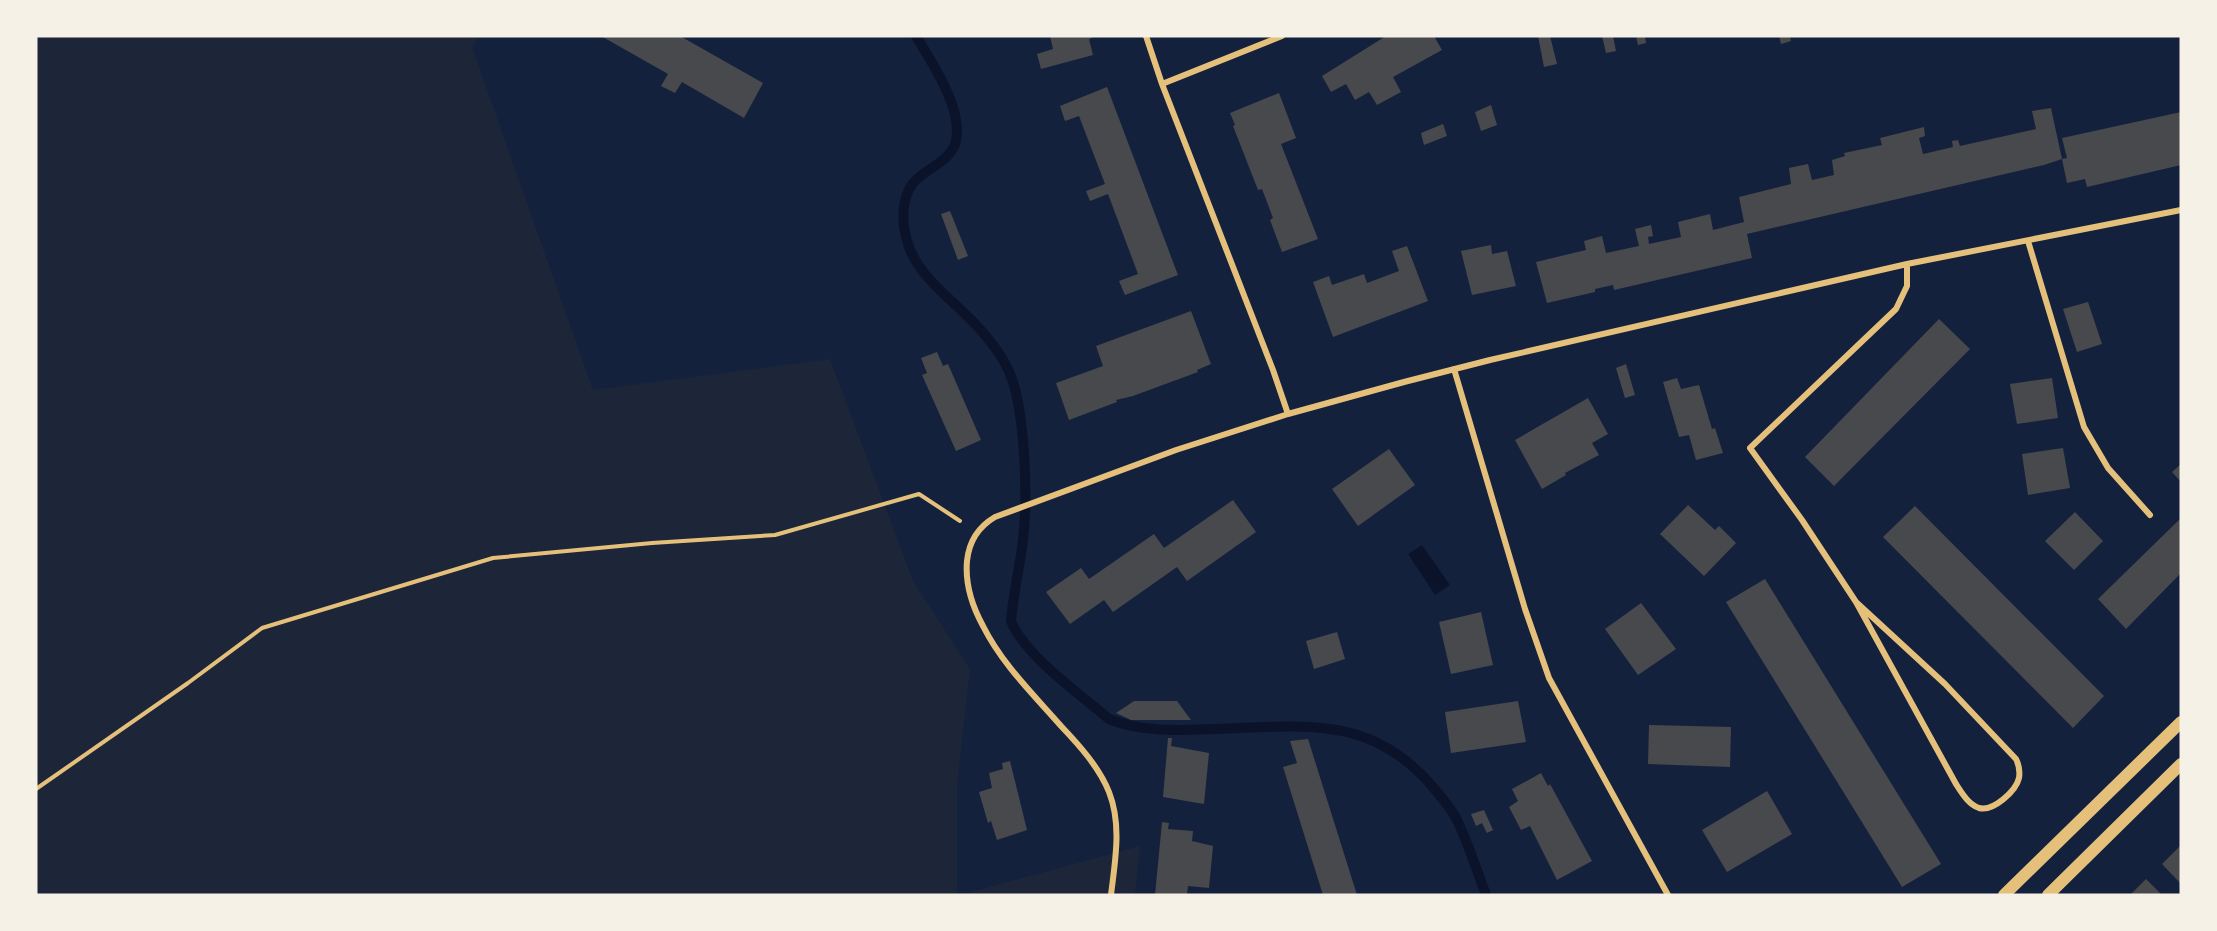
<svg xmlns="http://www.w3.org/2000/svg" width="2217" height="931" font-family="Rubik,sans-serif">
	<style>
		.green { fill: #1d2539 }
		.water { fill: #0b132b }
		.lines { fill: none; stroke-linecap: round; stroke-linejoin: round }
		.stream { stroke: #0b132b; stroke-width: 10 }
		.building { fill: #48494c }
		.path { stroke: #e5c07b; stroke-width: 4 }
		.minor { stroke: #e5c07b; stroke-width: 6 }
		.secondary { stroke: #e5c07b; stroke-width: 12 }
	</style>
	<rect width="100%" height="100%" fill="#14213d"/>
	<path class="green" d="M36 36H479L472 47 593 390 830 359 913 581 970 669 957 785V895H36Z
		M1140 846 1135 895H960Z"/>
	<path class="water" d="M1422 545 1450 585 1435 595 1408 554Z"/>
	<g class="lines">
		<path class="stream" d="M916 36C932 63 963 108 956 141 952 159 931 167 918 178 902 191 901 219 906 237 915 279 960 303 985 335 996 348 1008 365 1013 382 1025 421 1028 499 1023 540 1020 567 1013 594 1011 621 1025 656 1080 694 1109 719 1144 733 1181 730 1217 729 1302 726 1370 714 1432 786 1441 797 1452 809 1458 822 1469 846 1477 871 1486 895"/>
	</g>
	<path class="building" d="M601 36H680L763 83 744 118 682 82 675 93 661 86 668 74Z
		M1050 36H1091L1092 38 1089 39 1093 55 1041 69 1037 54 1053 49Z
		M1386 36H1434L1442 50 1393 77 1401 92 1377 105 1369 92 1355 100 1346 84 1331 92 1322 76Z
		M1538 36H1550L1557 64 1544 67Z
		M1602 36H1613L1616 51 1606 53Z
		M1636 36H1645L1646 43 1638 45Z
		M1779 36H1790L1791 41 1781 44Z
		M1107 87 1178 275 1125 295 1119 281 1138 274 1108 194 1090 201 1086 191 1105 184 1079 116 1065 121 1060 106Z
		M1279 93 1296 138 1281 144 1318 239 1282 252 1270 220 1273 218 1262 189 1258 190 1233 126 1235 125 1230 113Z
		M1491 105 1497 125 1481 131 1475 112Z
		M2051 108 2062 159 2044 165 1747 234 1752 258 1614 290 1613 285 1595 289V292L1547 303 1536 262 1586 250 1584 241 1602 236 1606 253 1639 246 1635 229 1651 225 1653 236 1648 237 1649 244 1681 237 1678 222 1710 214 1713 230 1744 222 1739 197 1791 184 1789 168 1808 164 1812 180 1834 175 1832 160 1845 156 1844 153 1882 145 1880 138 1924 127 1925 136 1919 138 1923 154 1953 147 1952 141 1958 140 1960 146 2036 129 2032 111Z
		M2181 112V165L2087 187 2085 179 2067 183 2062 159 2067 158 2062 138Z
		M1443 124 1447 136 1424 145 1421 133Z
		M950 211 968 256 958 260 941 214Z
		M1491 245 1492 254 1507 251 1516 286 1472 295 1461 251Z
		M1407 246 1428 301 1333 337 1313 282 1329 276 1332 285 1364 274 1367 283 1399 271 1392 251Z
		M2088 302 2102 344 2077 352 2063 309Z
		M1191 311 1211 364 1197 370 1198 372 1133 396 1116 400 1117 402 1069 420 1056 383 1103 366 1096 346Z
		M1939 319 1970 349 1834 486 1805 457Z
		M937 352 943 366 948 364 981 440 956 451 922 375 927 373 921 358Z
		M1626 364 1635 395 1625 398 1616 368Z
		M1677 378 1681 389 1699 385 1712 429 1715 428 1723 453 1696 460 1689 435 1679 437 1663 382Z
		M2052 378 2058 418 2017 424 2010 384Z
		M1588 398 1608 434 1592 443 1599 455 1565 473 1566 475 1542 489 1515 440Z
		M2063 448 2070 488 2028 495 2022 454Z
		M1389 449 1415 485 1358 526 1332 489Z
		M2181 464V482L2172 472Z
		M1233 500 1256 532 1187 581 1177 567 1113 612 1104 600 1070 624 1046 592 1081 568 1089 579 1154 534 1164 548Z
		M1688 505 1715 530 1719 526 1736 543 1704 576 1660 534Z
		M1915 506 2104 696 2073 728 1883 537Z
		M2075 512 2103 541 2074 570 2045 541Z
		M2181 518V573L2126 629 2098 599Z
		M1765 579 1941 864 1902 887 1726 602Z
		M1641 603 1676 649 1638 675 1605 629Z
		M1481 612 1493 665 1451 674 1439 622Z
		M1337 632 1345 659 1314 669 1306 641Z
		M1134 701H1177L1191 720H1131L1116 713Z
		M1518 701 1526 742 1451 753 1445 712Z
		M1649 725 1731 727 1730 767 1648 764Z
		M1168 738H1172L1171 746 1209 753 1204 804 1163 797Z
		M1308 739 1357 895H1323L1283 767 1297 763 1290 741Z
		M1010 761 1027 830 997 840 991 821 988 823 979 792 992 788 989 773 1003 769 1002 763Z
		M1541 773 1548 786 1550 784 1592 861 1557 880 1530 826 1521 830 1509 807 1518 801 1512 789Z
		M1767 791 1792 834 1727 872 1702 830Z
		M1484 810 1493 830 1487 833 1482 823 1476 826 1471 814Z
		M1162 822 1169 823 1168 829 1193 831 1192 841 1213 846 1209 888 1188 886 1187 895H1155Z
		M2181 845V884L2162 864Z
		M2146 879 2162 895H2130Z"/>
	<g class="lines">
		<path class="path" d="M36 789 188 683 262 628 493 558 652 543 775 535 919 494 960 521"/>
		<path class="minor" d="M1146 36 1162 84 1273 370 1288 414
			M1162 84 1282 36
			M2028 241 2084 427 2108 468 2150 515
			M1454 369 1525 609 1549 678 1668 895
			M1856 602 1945 684 2016 759C2019 765 2020 772 2019 778 2016 791 1993 812 1979 808 1968 804 1962 793 1956 784L1856 602 1802 520 1750 448 1896 309 1907 286V264
			M1111 895C1115 861 1122 825 1109 792 1099 767 1079 745 1061 726 1033 694 1002 664 983 626 972 606 965 584 967 561 969 541 978 527 995 517L1176 450 1288 414 1404 382 1490 360 1907 264 2181 210"/>
		<path class="secondary" d="M2004 895 2181 722
			M2048 895 2181 764"/>
	</g>
	<rect width="2217" height="931" fill="none" stroke="#f6f1e7" stroke-width="75"/>
</svg>
